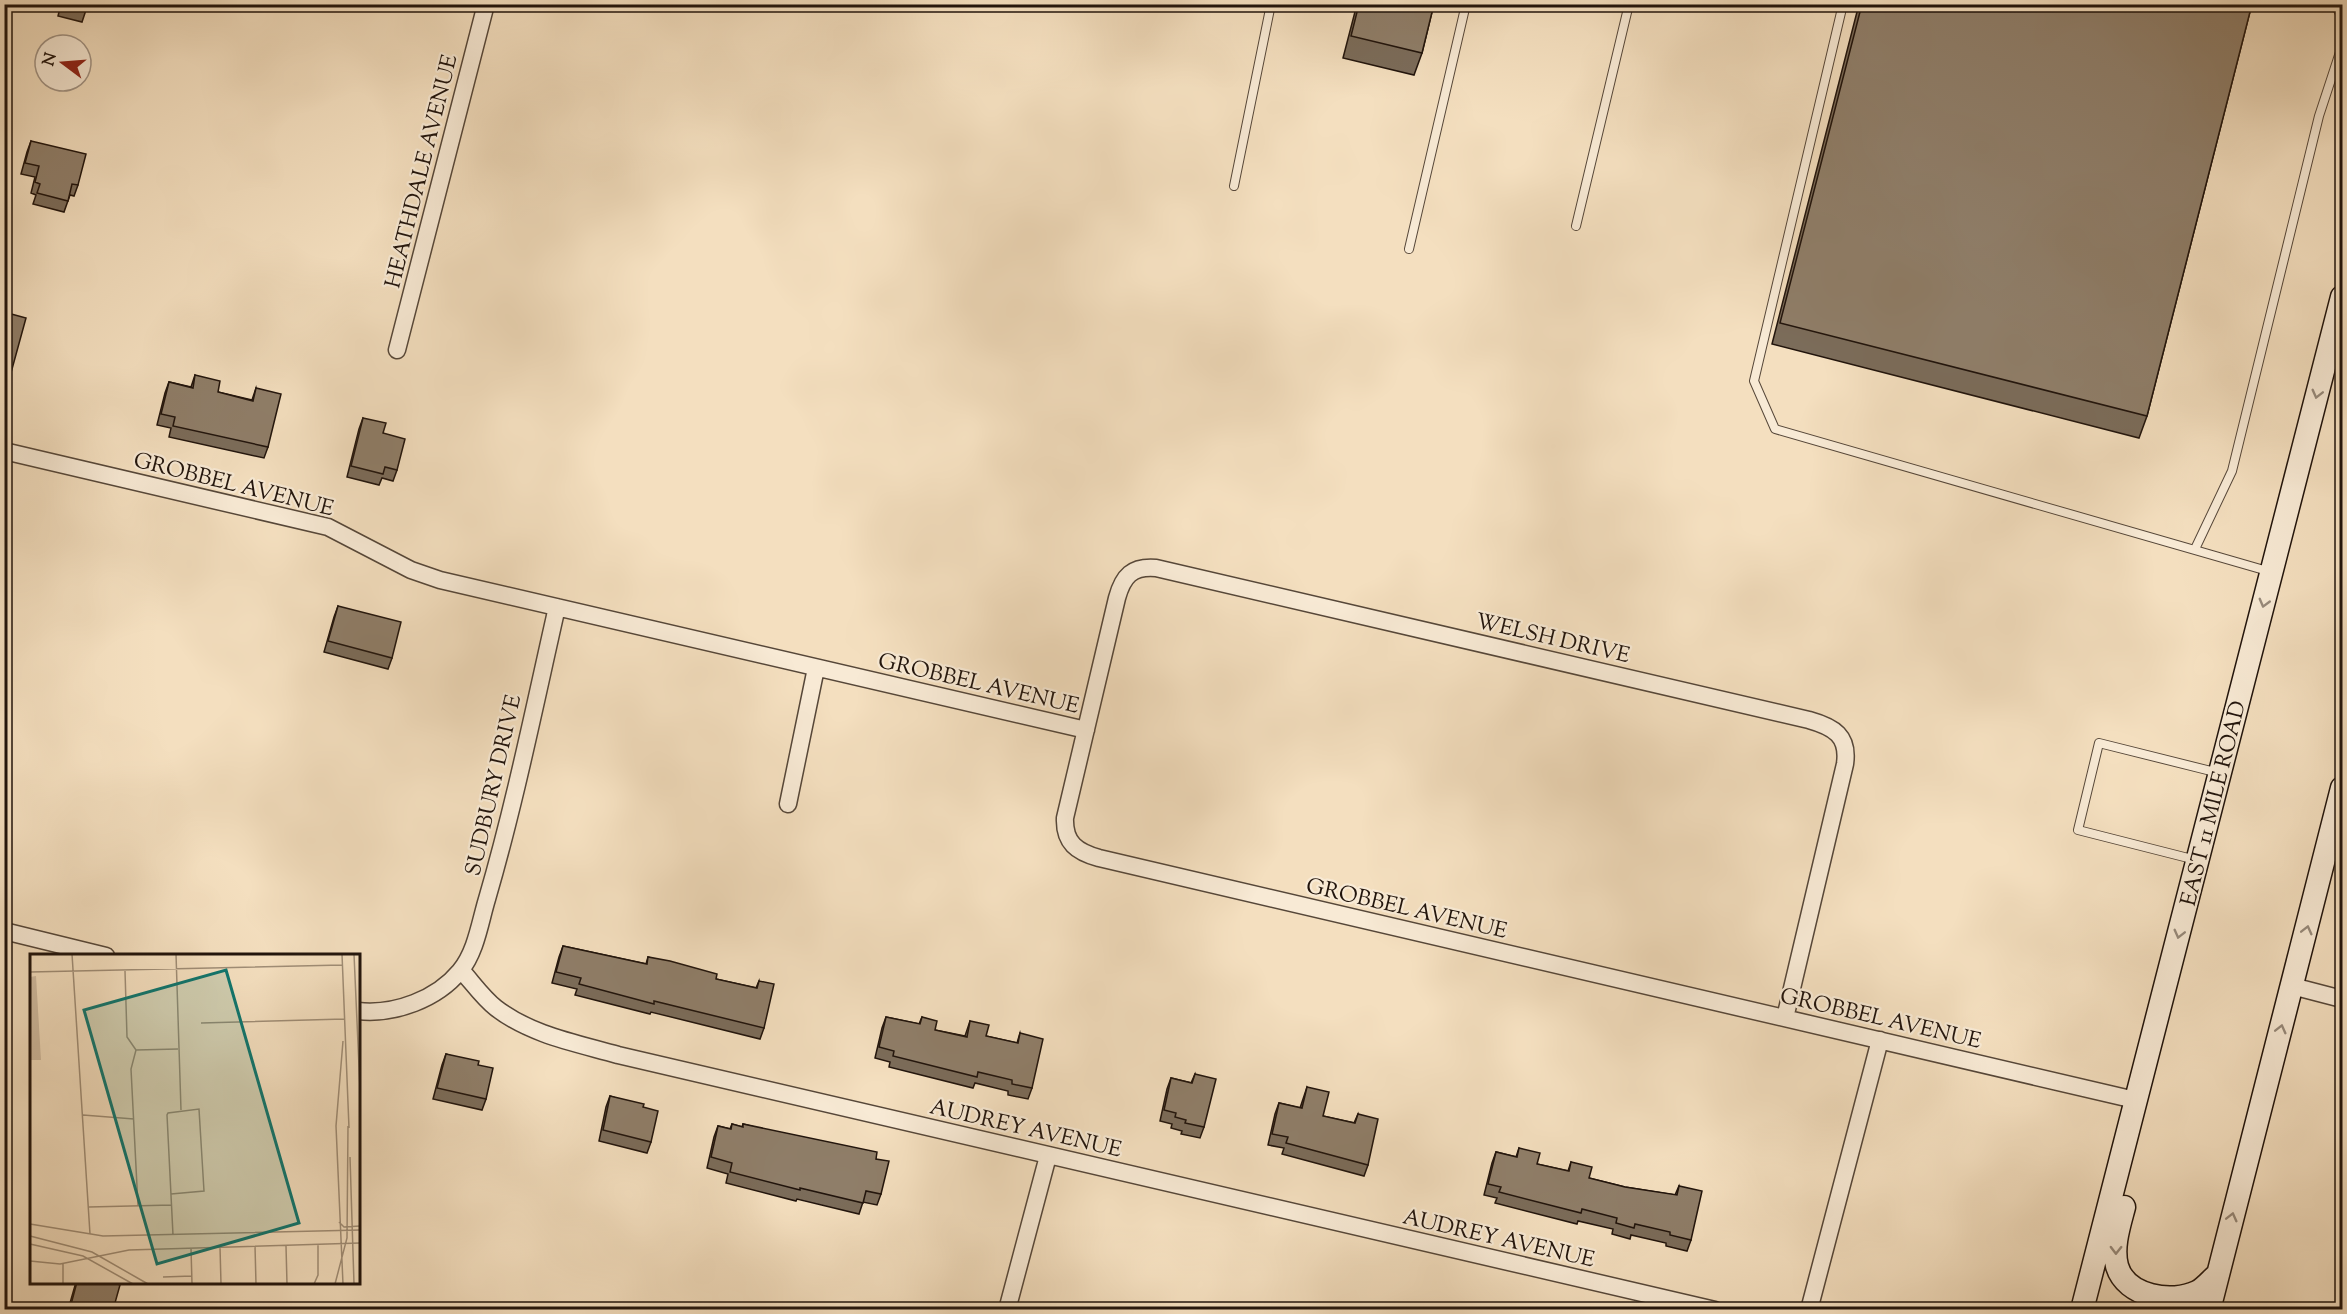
<svg xmlns="http://www.w3.org/2000/svg" width="2347" height="1314" font-family="'Sorts Mill Goudy',serif">
	<style>
		.lines { fill: none; stroke-linecap: round; stroke-linejoin: round }
		.service-casing { stroke: #564739; stroke-width: 10 }
		.minor-casing { stroke: #564739; stroke-width: 19 }
		.secondary-casing { stroke: #21140c; stroke-width: 25 }
		.service { stroke: #f8ead5; stroke-width: 8 }
		.minor { stroke: #f8ead5; stroke-width: 16 }
		.secondary { stroke: #f8ead5; stroke-width: 22 }
		.wall { fill: #7b6c5a; stroke: #21140c; stroke-width: 1.5 }
		.building { fill: #8f7e69; stroke: #21140c; stroke-width: 1.5 }
		.oneway { stroke: #978a7b }
		.labels { text-anchor: middle; stroke-width: 4.5; stroke-linejoin: round; paint-order: stroke }
		.street-label { font-size: 22px; fill: #21140c; stroke: #f8ead5 }
		.inset-road { fill: none; stroke: #a08e77; stroke-width: 1.5 }
		.view { fill: #0f766e; fill-opacity: 0.15; stroke: #0f766e; stroke-width: 3 }
		.inset-edge { fill: none; stroke: #21140c; stroke-width: 3 }
	</style>
	<rect width="100%" height="100%" fill="#f4dfbf"/>
	<filter id="stains"><feTurbulence type="fractalNoise" baseFrequency=".00333" numOctaves="4"/><feColorMatrix values="0 0 0 0 .2 0 0 0 0 .09 0 0 0 0 .02 0 0 0 .5 -.17"/></filter>
	<radialGradient id="worn" r=".72"><stop offset=".6" stop-color="#630" stop-opacity="0"/><stop offset="1" stop-color="#630" stop-opacity=".3"/></radialGradient>
	<g class="lines">
		<defs>
			<path id="service" d="M1843 4 1754 381 1775 429 2271 572
				M2340 4 2338 10 2342 18
				M1234 186 1271 4
				M1576 226 1629 4
				M1409 249 1466 4
				M2195 549 2232 471 2319 116 2342 46
				M2196 860 2078 830 2099 743 2219 773"/>
			<path id="minor" d="M397 350 486 4
				M4 451 328 527 411 570 440 580 1086 730
				M788 804 816 668
				M4 931 106 956
				M461 970C472 982 483 998 496 1008 531 1035 576 1043 618 1055L1715 1310
				M2292 986 2342 999
				M358 1011C395 1015 437 999 460 971 476 952 480 922 487 899 515 803 535 704 557 607
				M1785 1018 1845 764C1849 736 1834 727 1809 720L1156 568C1132 566 1123 576 1117 598L1065 818C1064 843 1077 852 1099 858L2135 1100
				M1007 1310 1048 1156
				M1809 1310 1880 1040"/>
			<path id="secondary" d="M2124 1207C2119 1226 2112 1247 2117 1266 2126 1297 2172 1304 2197 1292 2205 1288 2211 1280 2218 1274
				M2082 1310 2342 297
				M2209 1310 2342 788"/>
		</defs>
		<use href="#service" class="service-casing"/>
		<use href="#minor" class="minor-casing"/>
		<use href="#secondary" class="secondary-casing"/>
		<use href="#service" class="service"/>
		<use href="#minor" class="minor"/>
		<use href="#secondary" class="secondary"/>
	</g>
	<path class="wall" d="M61 4H88L82 22 58 16Z
		M1357 4H1434L1422 53 1414 75 1343 58Z
		M1859 4H2058L2080 10 2081 4H2252L2147 416 2139 438 1772 344Z
		M31 141 78 185 74 196 70 195 64 212 33 204 36 195 31 193 35 177 21 174 27 152Z
		M195 375 218 392 252 400 256 388 268 447 264 458 169 437 171 428 157 425 165 393 169 382 191 387Z
		M363 418 383 433 397 470 393 481 382 478 379 485 347 477 359 429Z
		M338 606 392 658 388 669 324 652 334 617Z
		M563 946 646 964 648 957 716 979 756 988 759 981 764 1028 760 1039 651 1012 650 1014 575 995 577 989 552 983 559 957Z
		M886 1017 919 1024 922 1017 935 1030 965 1036 970 1021 986 1036 1017 1043 1020 1033 1032 1088 1028 1099 1008 1095V1091L975 1083 973 1088 889 1067 890 1062 875 1058 882 1028Z
		M446 1054 478 1065 486 1099 482 1110 433 1099 442 1065Z
		M1195 1074 1204 1127 1200 1138 1181 1134 1182 1131 1171 1128 1172 1124 1160 1121 1167 1089 1171 1078 1191 1083Z
		M1307 1087 1323 1116 1354 1123 1358 1114 1368 1165 1364 1176 1282 1154 1284 1148 1268 1145 1275 1114 1279 1103 1300 1108Z
		M610 1096 643 1107 651 1142 647 1153 599 1141 606 1107Z
		M732 1124 742 1127 743 1124 876 1159 881 1194 877 1205 863 1202 859 1214 797 1199 796 1201 726 1183 728 1174 707 1168 714 1137 718 1126 730 1129Z
		M1519 1148 1537 1164 1568 1171 1571 1162 1589 1178 1625 1187 1675 1195 1679 1186 1691 1240 1687 1251 1666 1246V1243L1631 1235 1630 1239 1612 1234 1613 1229 1578 1221 1577 1224 1495 1203 1497 1198 1484 1195 1492 1163 1496 1152 1516 1157Z
		M76 1282H112L113 1310H68Z"/>
	<path class="building" d="M62 4H88L86 11Z
		M1359 4H1434L1422 53 1351 36Z
		M1862 4H2058L2082 11 2084 4H2252L2147 416 1780 323Z
		M31 141 86 154 78 185 72 184 68 201 37 193 40 184 35 182 39 166 25 163Z
		M4 312 26 318 6 391H4Z
		M195 375 220 381 218 392 253 401 256 388 281 394 268 447 173 426 175 417 161 414 169 382 193 388Z
		M363 418 386 423 383 433 405 439 397 470 385 467 383 474 351 466Z
		M338 606 401 622 392 658 328 641Z
		M563 946 647 964 648 957 670 961 717 974 716 979 757 988 759 981 774 984 764 1028 654 1001V1004L579 984 581 978 556 972Z
		M886 1017 920 1024 922 1017 937 1021 935 1030 967 1037 970 1021 989 1025 986 1036 1018 1043 1020 1033 1043 1039 1032 1088 1012 1084V1080L978 1072 977 1077 893 1056 894 1051 879 1047Z
		M446 1054 479 1061 478 1065 493 1068 486 1099 437 1088Z
		M1195 1074 1216 1079 1204 1127 1185 1123 1186 1120 1175 1117 1176 1113 1164 1110 1171 1078 1192 1083Z
		M1307 1087 1329 1092 1323 1116 1355 1123 1358 1114 1378 1119 1368 1165 1286 1143 1288 1137 1272 1134 1279 1103 1302 1108Z
		M610 1096 644 1104 643 1107 658 1111 651 1142 603 1130Z
		M732 1124 743 1127V1124L877 1152 876 1159 889 1161 881 1194 866 1191 863 1203 800 1188V1190L730 1172 732 1163 711 1157 718 1126 731 1129Z
		M1519 1148 1540 1153 1537 1164 1569 1171 1571 1162 1592 1167 1589 1178 1625 1187 1677 1195 1679 1186 1702 1191 1691 1240 1670 1235V1232L1635 1224 1634 1228 1616 1223 1617 1218 1582 1209 1581 1213 1499 1192 1501 1187 1488 1184 1496 1152 1517 1157Z
		M77 1282H112L120 1285 113 1310H75L70 1308Z"/>
	<defs><path id="oneway-chevron" d="M-2-3.5L2.5 0L-2 3.5" fill="none" stroke-width="1.6" stroke-linecap="round" stroke-linejoin="round" transform="scale(1.5)"/></defs>
	<g class="oneway">
		<use href="#oneway-chevron" transform="translate(2317 394) rotate(104)"/>
		<use href="#oneway-chevron" transform="translate(2264 603) rotate(105)"/>
		<use href="#oneway-chevron" transform="translate(2307 930) rotate(-76)"/>
		<use href="#oneway-chevron" transform="translate(2179 934) rotate(104)"/>
		<use href="#oneway-chevron" transform="translate(2281 1029) rotate(-76)"/>
		<use href="#oneway-chevron" transform="translate(2232 1217) rotate(-76)"/>
		<use href="#oneway-chevron" transform="translate(2116 1250) rotate(91)"/>
	</g>
	<g class="labels">
		<g class="street-label">
			<text transform="translate(420 171) rotate(-76)" y="8">HEATHDALE AVENUE</text>
			<text transform="translate(234 483) rotate(14)" y="8">GROBBEL AVENUE</text>
			<text transform="translate(1553 637) rotate(13)" y="8">WELSH DRIVE</text>
			<text transform="translate(979 682) rotate(13)" y="8">GROBBEL AVENUE</text>
			<text transform="translate(492 785) rotate(-77)" y="8">SUDBURY DRIVE</text>
			<text transform="translate(2212 803) rotate(-76)" y="8">EAST 11 MILE ROAD</text>
			<text transform="translate(1407 907) rotate(13)" y="8">GROBBEL AVENUE</text>
			<text transform="translate(1881 1017) rotate(13)" y="8">GROBBEL AVENUE</text>
			<text transform="translate(1026 1127) rotate(13)" y="8">AUDREY AVENUE</text>
			<text transform="translate(1499 1237) rotate(13)" y="8">AUDREY AVENUE</text>
		</g>
	</g>
	<g transform="translate(30 954)">
		<rect width="330" height="330" fill="#f4dfbf"/>
		<path d="M6 22 11 106H0V23Z" fill="#d0bca1"/>
		<path class="inset-road" d="M42 0 60 280M146 0 151 156M312 0 319 174M324 0 330 135M95 17 97 83 106 96M0 18 312 11M171 69 314 65M313 87 306 172 313 330M106 96 101 115 108 252M106 96 148 95M53 161 104 165M0 186V243M320 203 324 330M141 240 174 237 169 155 138 159 137 161 143 281M59 253 142 251M309 268 314 273 330 272M0 270 73 282 330 276M0 282 62 298 118 330M0 290 53 302 103 330M225 292 226 330M256 292 257 330M190 293 191 330M161 294 162 330M0 307 30 310 99 296 330 289M33 310V330M133 323 162 322M284 330 288 321V291M305 330 317 284 318 172"/>
		<path class="view" d="M196 16 269 269 127 310 54 56Z"/>
		<rect width="330" height="330" class="inset-edge"/>
	</g>
	<rect width="2347" height="1314" fill="none" stroke="#f4dfbf" stroke-width="24"/>
	<rect x="6" y="6" width="2335" height="1302" fill="none" stroke="#21140c" stroke-width="3"/>
	<rect x="12" y="12" width="2323" height="1290" fill="none" stroke="#21140c" stroke-width="1.5"/>
	<g transform="translate(63 63) rotate(286)"><circle r="28" fill="#f8ead5" stroke="#a29485" stroke-width="1.5"/>
	<path d="M0-4.5L10 22L0 15L-10 22Z" fill="#8f2418"/>
	<text y="-9" font-size="16" font-weight="bold" text-anchor="middle" fill="#21140c">N</text>
	</g>
	<rect width="100%" height="100%" filter="url(#stains)"/>
	<rect width="100%" height="100%" fill="url(#worn)"/>
</svg>
